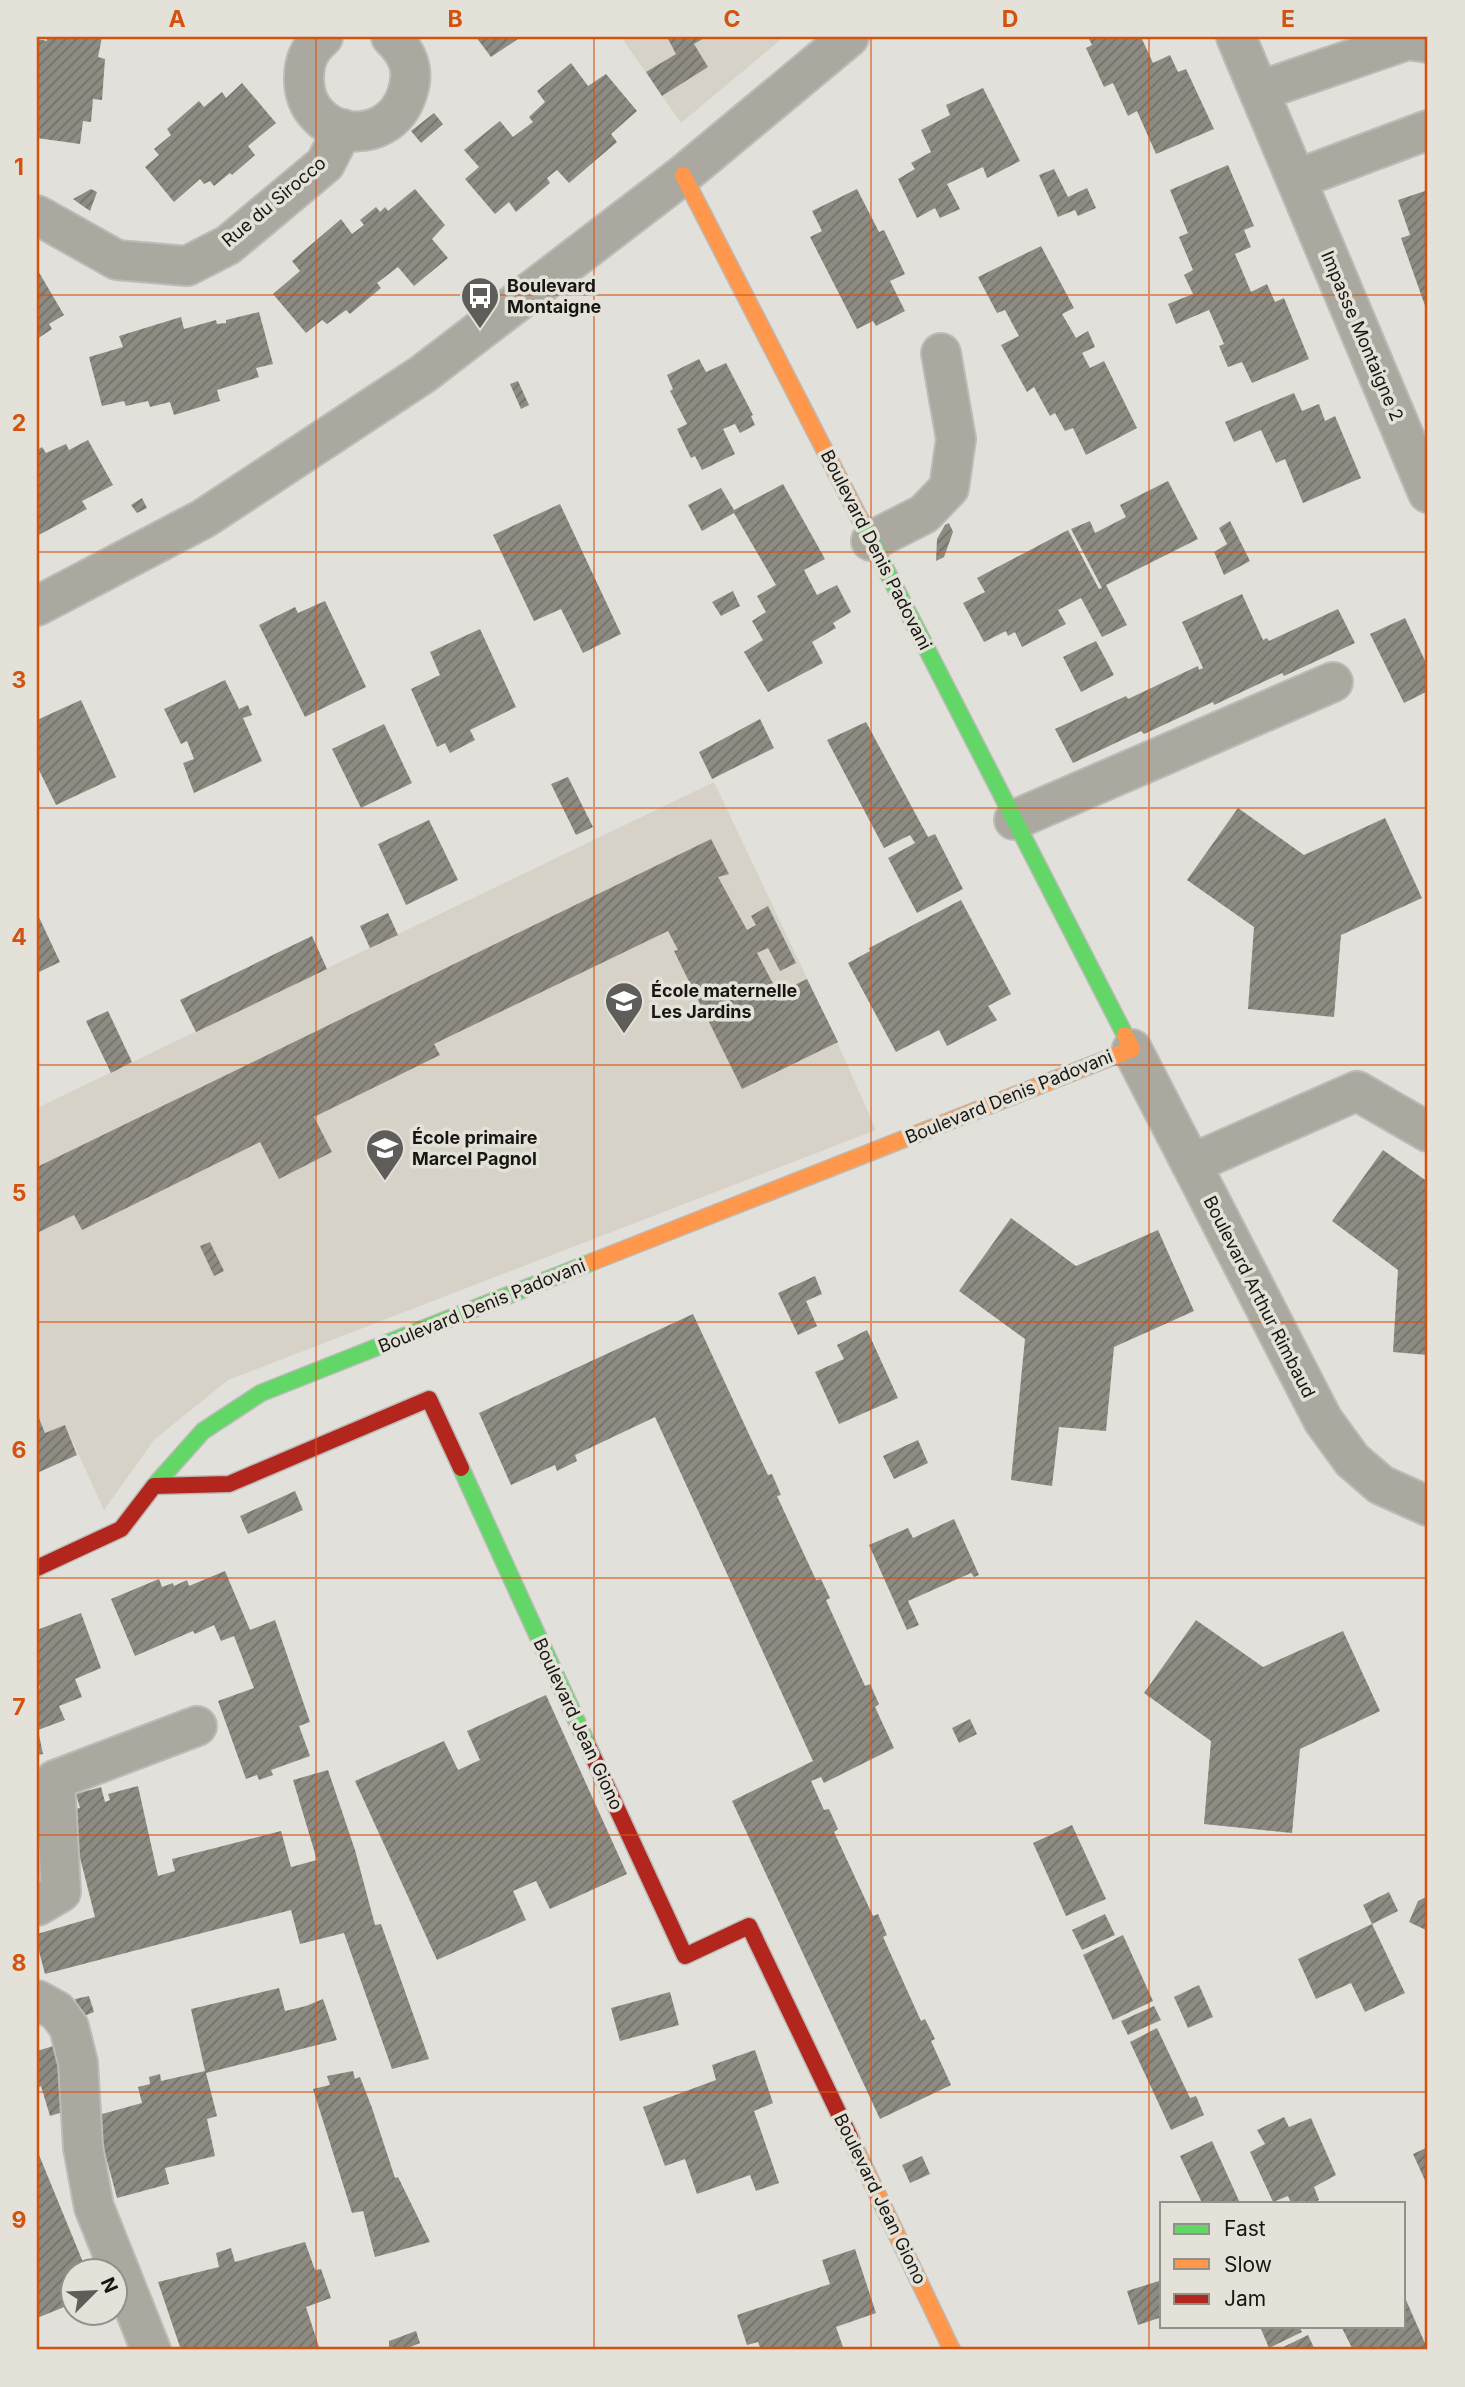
<svg xmlns="http://www.w3.org/2000/svg" width="1465" height="2387" font-family="Inter,sans-serif">
	<style>
		.built { fill: #d7d2c8 }
		.building { fill: url(#building-hatch) }
		.lines { fill: none; stroke-linecap: round; stroke-linejoin: round }
		.street-casing { stroke: #bcbbb8; stroke-width: 42 }
		.fast-casing { stroke: #bcbbb8; stroke-width: 19 }
		.slow-casing { stroke: #bcbbb8; stroke-width: 19 }
		.jam-casing { stroke: #bcbbb8; stroke-width: 19 }
		.street { stroke: #aaa89f; stroke-width: 38 }
		.fast { stroke: #63d668; stroke-width: 16 }
		.slow { stroke: #ff974d; stroke-width: 16 }
		.jam { stroke: #b3261e; stroke-width: 16 }
		.grid { fill: none; stroke: #d3520d; stroke-width: 2; stroke-opacity: 0.55 }
		.labels { text-anchor: middle; stroke-width: 7; stroke-linejoin: round; paint-order: stroke }
		.street-label { font-size: 18px; fill: #171613; stroke: #e4e1d8 }
		.poi-label { font-size: 18px; font-weight: bold; fill: #171613; stroke: #e4e1d8; text-anchor: start }
		.neatline { fill: none; stroke: #d3520d; stroke-width: 2.5 }
		.grid-label { font-size: 23px; text-anchor: middle; font-weight: bold; fill: #d3520d }
	</style>
	<defs>
		<pattern id="building-hatch" width="6" height="6" patternUnits="userSpaceOnUse" patternTransform="scale(1.75)"><rect width="6" height="6" fill="#8e8b82"/><path d="M-1 1l2-2M0 6l6-6M5 7l2-2" fill="none" stroke="#737169"/></pattern>
	</defs>
	<rect width="100%" height="100%" fill="#e1e0db"/>
	<path class="built" d="M621 37H784L681 123Z
		M714 782 835 1037 876 1130 228 1380 154 1440 104 1510 65 1425 45 1433 37 1413V1108Z"/>
	<path class="building" d="M47 37H102L98 57 105 59 102 100 93 99 91 122 83 121 80 144 37 138V39L47 41Z
		M476 37H521L491 57Z
		M667 37H706L694 44 708 67 662 96 646 72 676 54Z
		M1088 37H1141L1153 63 1170 55 1178 72 1186 69 1214 129 1156 154 1137 111 1128 116 1113 83 1104 87 1086 48 1092 45Z
		M571 63 588 86 606 74 637 111 611 134 617 142 569 183 557 170 547 178 550 183 516 212 509 202 495 214 465 179 479 167 464 150 500 121 513 137 533 122 529 117 545 102 537 91Z
		M242 83 276 123 248 146 255 155 232 175 230 173 214 186 210 181 204 184 200 179 174 202 145 167 159 155 154 149 171 135 167 129 199 101 204 107 222 92 226 98Z
		M983 88 1020 161 987 178 983 167 947 184 960 209 940 218 935 208 917 218 898 179 915 169 911 163 931 152 921 130 950 115 946 105Z
		M434 113 443 124 421 143 411 131Z
		M1228 165 1254 226 1244 230 1251 247 1235 254 1251 292 1267 284 1275 302 1284 298 1309 359 1252 383 1242 362 1228 367 1219 346 1224 344 1209 310 1176 324 1168 304 1193 294 1184 275 1193 270 1179 237 1188 233 1170 190Z
		M1054 169 1068 197 1087 188 1096 208 1078 216 1075 210 1058 217 1039 175Z
		M91 189 97 192 90 211 73 199Z
		M415 189 445 225 432 239 448 258 414 286 398 267 377 283 381 288 350 314 346 310 327 324 322 320 306 333 273 294 300 271 292 261 341 219 352 234 364 225 360 220 376 207 380 212 385 207 388 211Z
		M857 189 879 232 884 230 905 274 890 281 905 311 876 326 873 321 857 329 810 237 822 231 812 211Z
		M1428 190V314L1401 238 1410 235 1398 200Z
		M1041 246 1074 308 1062 314 1076 338 1088 331 1095 347 1082 353 1090 368 1104 361 1137 428 1086 455 1073 428 1065 431 1055 413 1050 416 1034 387 1027 392 1001 345 1019 336 1005 310 997 313 978 277Z
		M37 269 64 315 49 324 52 329 37 339Z
		M259 312 273 364 256 368 259 377 217 390 220 401 174 415 170 402 150 407 148 401 126 406 124 401 102 406 89 357 123 347 119 336 181 317 184 329 216 320 217 324 226 323V320Z
		M699 359 706 372 726 363 753 415 751 416 755 425 740 433 735 424 723 429 735 454 702 470 695 456 691 458 677 429 687 424 670 391 673 389 667 375Z
		M518 381 529 405 521 409 510 384Z
		M1294 393 1302 411 1319 404 1325 421 1335 416 1361 478 1303 503 1285 459 1276 463 1261 430 1234 442 1225 422Z
		M88 440 113 485 82 501 87 509 37 536V450L42 447 46 453 66 444 69 450Z
		M1168 481 1198 539 1106 585 1127 625 1102 637 1081 598 1058 610 1066 624 1022 647 1015 632 1008 636 1006 631 984 642 963 603 985 592 977 578 1068 530 1099 589 1102 588 1071 529 1090 521 1095 533 1126 517 1120 505Z
		M783 484 825 559 804 570 817 595 837 585 851 612 833 623 836 628 812 642 823 663 768 692 744 652 763 640 752 621 766 612 757 596 776 585 734 513 702 531 688 505 721 488 734 510Z
		M142 498 147 508 137 513 131 505Z
		M560 504 621 634 583 653 561 609 534 621 493 535Z
		M1230 521 1250 561 1224 575 1214 552 1227 544 1219 528Z
		M949 523 953 532 944 557 936 561 937 539 945 525Z
		M733 591 740 606 721 616 712 602Z
		M1242 594 1263 640 1267 638 1269 641 1338 609 1355 643 1284 676 1282 673 1214 705 1213 702 1144 734 1141 731 1073 763 1055 729 1126 696 1128 699 1198 666 1199 670 1203 668 1182 622Z
		M325 601 366 687 305 717 259 625 295 607 298 613Z
		M1405 618 1428 667V691L1404 703 1370 634Z
		M480 629 516 707 470 730 475 740 450 753 445 743 437 747 411 689 440 675 430 652Z
		M1096 641 1114 675 1081 692 1063 657Z
		M225 680 239 709 248 705 252 715 243 718 262 761 194 793 183 763 194 759 187 741 181 744 164 709Z
		M81 700 116 777 56 805 37 766V720Z
		M760 719 774 748 712 779 699 752Z
		M866 722 928 837 935 834 963 889 917 913 888 858 915 843 910 835 884 848 827 740Z
		M384 724 412 783 361 808 332 749Z
		M568 777 593 827 576 835 551 784Z
		M1238 808 1304 855 1385 818 1422 898 1341 935 1334 1017 1248 1009 1254 927 1187 880Z
		M429 820 458 880 406 905 378 844Z
		M711 839 729 874 718 877 747 930 756 925 751 916 768 906 796 963 780 971 768 948 757 953 778 993 807 979 838 1042 742 1089 674 951 678 950 668 931 434 1044 440 1055 314 1117 332 1152 279 1179 260 1142 82 1230 74 1215 37 1233V1167Z
		M961 900 1011 994 988 1006 997 1020 947 1046 939 1030 896 1052 848 963 870 951 869 948Z
		M37 913 60 962 37 973Z
		M388 913 398 935 370 948 360 926Z
		M312 936 327 969 196 1032 180 1000Z
		M108 1011 132 1062 111 1073 86 1021Z
		M1383 1150 1428 1182V1355L1393 1352 1398 1270 1332 1221Z
		M1011 1218 1076 1266 1158 1230 1194 1311 1114 1347 1106 1431 1059 1427 1052 1486 1011 1480 1025 1339 959 1291Z
		M210 1242 224 1271 214 1276 200 1246Z
		M815 1276 822 1294 806 1301 817 1326 798 1335 778 1293Z
		M693 1314 768 1475 772 1474 781 1495 777 1496 816 1580 821 1579 830 1598 826 1600 865 1686 870 1684 879 1704 875 1707 894 1748 824 1783 821 1777 811 1781 824 1810 829 1809 838 1829 834 1832 873 1916 878 1914 887 1935 883 1937 921 2021 925 2019 935 2039 931 2041 951 2085 880 2119 732 1801 813 1761 655 1417 575 1455 577 1461 557 1471 555 1465 511 1485 479 1413Z
		M867 1330 898 1398 839 1424 815 1372 844 1359 837 1345Z
		M37 1413 45 1433 65 1425 77 1455 37 1473Z
		M918 1440 928 1463 894 1479 883 1456Z
		M295 1491 303 1510 248 1534 240 1516Z
		M954 1519 979 1575 974 1577 971 1573 908 1601 919 1625 907 1630 869 1545 908 1528 913 1538Z
		M225 1571 250 1630 275 1620 310 1722 299 1726 310 1756 271 1770 273 1775 259 1780 257 1775 246 1779 218 1701 254 1688 234 1636 221 1641 214 1625 195 1634 193 1631 135 1656 111 1599 159 1579 162 1587 173 1583 174 1586 187 1580 189 1586Z
		M81 1613 101 1668 75 1679 82 1697 59 1706 65 1720 38 1730 43 1754 37 1755V1689L40 1688 37 1680V1630Z
		M1196 1620 1263 1667 1343 1631 1380 1711 1300 1749 1292 1833 1204 1824 1211 1741 1144 1693Z
		M546 1695 627 1874 550 1909 536 1881 513 1891 526 1920 437 1960 355 1781 444 1741 458 1770 480 1760 467 1731Z
		M970 1719 977 1734 959 1743 952 1728Z
		M328 1770 355 1850 375 1925 381 1924 429 2059 392 2069 344 1933 300 1944 291 1910 45 1974 37 1944V1934L95 1917 68 1810 80 1808 76 1794 101 1787 105 1802 110 1800 108 1794 138 1786 158 1876 175 1871 172 1859 281 1831 291 1867 317 1860 293 1780Z
		M1072 1825 1106 1899 1066 1916 1033 1843Z
		M1389 1892 1398 1911 1372 1924 1363 1905Z
		M1428 1896V1931L1409 1922 1418 1901Z
		M1105 1914 1115 1935 1082 1950 1072 1930Z
		M1372 1924 1405 1993 1365 2012 1351 1983 1316 1999 1298 1959Z
		M1123 1935 1153 2001 1113 2020 1083 1955Z
		M1199 1985 1213 2017 1188 2028 1174 1997Z
		M279 1988 285 2011 306 2006 323 1999 337 2040 206 2073 217 2116 207 2119 215 2156 165 2168 169 2184 117 2198 95 2116 142 2103 138 2087 150 2084 149 2077 160 2074 161 2081 205 2071 191 2009Z
		M670 1992 679 2025 620 2041 611 2008Z
		M89 1996 94 2012 82 2017 75 1999Z
		M1154 2006 1161 2020 1128 2035 1121 2021Z
		M1157 2028 1190 2098 1196 2096 1204 2115 1171 2130 1130 2042Z
		M60 2044 76 2108 50 2116 41 2086 37 2088V2051Z
		M755 2050 773 2103 754 2111 779 2183 756 2191 750 2175 697 2194 685 2159 665 2166 643 2107 716 2080 712 2065Z
		M353 2071 355 2079 360 2077 372 2108 395 2178 398 2177 430 2242 375 2257 363 2211 352 2213 313 2089 330 2085 327 2076Z
		M1284 2117 1289 2127 1311 2118 1336 2175 1314 2187 1319 2200 1313 2203H1291L1288 2196 1273 2202 1250 2152 1265 2144 1257 2130Z
		M1212 2141 1240 2203H1202L1180 2156Z
		M1428 2147V2187L1413 2154Z
		M37 2150 87 2272H74V2303L37 2318Z
		M922 2156 930 2174 910 2183 902 2165Z
		M305 2242 315 2270 321 2269 331 2298 306 2307 320 2350H181L158 2282 219 2267 216 2253 231 2248 235 2262Z
		M855 2249 876 2313 836 2327 844 2350H761L758 2342 747 2345 737 2315 830 2284 822 2260Z
		M1162 2280V2317L1138 2325 1127 2291Z
		M1406 2300 1428 2350H1353L1341 2326H1404V2301Z
		M1268 2326H1299L1302 2332 1269 2348 1261 2329Z
		M416 2331 420 2343 403 2350 389 2348V2341L392 2340Z
		M1308 2335 1315 2350H1277Z"/>
	<g class="lines">
		<defs>
			<path id="street" d="M323 37C309 49 304 61 304 79 304 139 388 152 407 94 415 71 409 54 391 37
				M1236 37 1428 493
				M1259 91 1408 40 1428 43
				M1297 179 1428 130
				M37 215 117 260 187 266 228 245 325 164 343 129
				M871 541 924 514 949 488 956 439 941 353
				M37 606 203 519 423 374 683 175 849 37
				M1014 820 1333 682
				M1132 1049 1323 1420 1352 1460 1381 1485 1428 1506
				M1191 1164 1357 1091 1428 1132
				M37 1906 61 1892 55 1780 197 1726
				M37 2000 57 2011 69 2027 78 2063 83 2147 94 2207 151 2350"/>
			<path id="fast" d="M860 519 1125 1035
				M461 1468 589 1748
				M154 1486 203 1431 261 1393 592 1262"/>
			<path id="slow" d="M683 175 860 519
				M592 1262 1132 1049 1125 1035
				M850 2137 952 2350"/>
			<path id="jam" d="M37 1568 121 1529 154 1486 229 1484 429 1399 461 1468
				M589 1748 685 1956 749 1926 850 2137"/>
		</defs>
		<use href="#street" class="street-casing"/>
		<use href="#fast" class="fast-casing"/>
		<use href="#slow" class="slow-casing"/>
		<use href="#jam" class="jam-casing"/>
		<use href="#street" class="street"/>
		<use href="#fast" class="fast"/>
		<use href="#slow" class="slow"/>
		<use href="#jam" class="jam"/>
	</g>
	<path class="grid" d="M316 37V2350M594 37V2350M871 37V2350M1149 37V2350M37 295H1428M37 552H1428M37 808H1428M37 1065H1428M37 1322H1428M37 1578H1428M37 1835H1428M37 2092H1428"/>
	<defs>
		<symbol id="bus-pin" viewBox="-11 -11 22 30"><path d="M0 17L-7.5 6A9.5 9.5 0 1 1 7.5 6Z" fill="#5e5d59" stroke="#e4e1d8"/><path d="M-5-6H5V4H4V6H2V4H-2V6H-4V4H-5ZM-3.5-4V0h7V-4ZM-3.5 1.2v1.5H-2V1.2ZM2 1.2v1.5H3.5V1.2Z" fill="#fff"/></symbol>
		<symbol id="school-pin" viewBox="-11 -11 22 30"><path d="M0 17L-7.5 6A9.5 9.5 0 1 1 7.5 6Z" fill="#5e5d59" stroke="#e4e1d8"/><path d="M0-5L7-2L0 1L-7-2ZM-4 1L0 2.5L4 1V4Q0 6-4 4Z" fill="#fff"/></symbol>
	</defs>
	<g fill-rule="evenodd">
		<use href="#bus-pin" x="458" y="274" width="44" height="60"/>
		<use href="#school-pin" x="602" y="979" width="44" height="60"/>
		<use href="#school-pin" x="363" y="1126" width="44" height="60"/>
	</g>
	<g class="labels">
		<g class="street-label">
			<text transform="translate(274 202) rotate(-40)" y="6">Rue du Sirocco</text>
			<text transform="translate(1362 336) rotate(67)" y="6">Impasse Montaigne 2</text>
			<text transform="translate(876 550) rotate(63)" y="6">Boulevard Denis Padovani</text>
			<text transform="translate(1009 1097) rotate(-22)" y="6">Boulevard Denis Padovani</text>
			<text transform="translate(1259 1297) rotate(63)" y="6">Boulevard Arthur Rimbaud</text>
			<text transform="translate(482 1306) rotate(-22)" y="6">Boulevard Denis Padovani</text>
			<text transform="translate(578 1724) rotate(65)" y="6">Boulevard Jean Giono</text>
			<text transform="translate(880 2199) rotate(64)" y="6">Boulevard Jean Giono</text>
		</g>
		<g class="poi-label">
			<text x="507" y="292">Boulevard<tspan x="507" dy="21">Montaigne</tspan></text>
			<text x="651" y="997">École maternelle<tspan x="651" dy="21">Les Jardins</tspan></text>
			<text x="412" y="1144">École primaire<tspan x="412" dy="21">Marcel Pagnol</tspan></text>
		</g>
	</g>
	<rect width="1465" height="2387" fill="none" stroke="#e4e1d8" stroke-width="77"/>
	<rect x="1160" y="2202" width="245" height="126" fill="#e4e1d8" stroke="#929089" stroke-width="2"/>
	<rect x="1174" y="2224" width="35" height="10" fill="#63d668" stroke="#929089" stroke-width="2"/>
	<text x="1224" y="2236" font-size="21" fill="#171613">Fast</text>
	<rect x="1174" y="2259" width="35" height="10" fill="#ff974d" stroke="#929089" stroke-width="2"/>
	<text x="1224" y="2272" font-size="21" fill="#171613">Slow</text>
	<rect x="1174" y="2294" width="35" height="10" fill="#b3261e" stroke="#929089" stroke-width="2"/>
	<text x="1224" y="2306" font-size="21" fill="#171613">Jam</text>
	<g transform="translate(94 2292) rotate(66)"><circle r="33" fill="#e4e1d8" stroke="#929089" stroke-width="2"/>
	<path d="M0-5L12 26L0 18L-12 26Z" fill="#5e5d59"/>
	<text y="-10" font-size="19" font-weight="bold" text-anchor="middle" fill="#171613">N</text>
	</g>
	<rect x="38" y="38" width="1388" height="2310" class="neatline"/>
	<g class="grid-label">
		<text x="177" y="27">A</text>
		<text x="455" y="27">B</text>
		<text x="732" y="27">C</text>
		<text x="1010" y="27">D</text>
		<text x="1288" y="27">E</text>
		<text x="19" y="175">1</text>
		<text x="19" y="431">2</text>
		<text x="19" y="688">3</text>
		<text x="19" y="945">4</text>
		<text x="19" y="1201">5</text>
		<text x="19" y="1458">6</text>
		<text x="19" y="1715">7</text>
		<text x="19" y="1971">8</text>
		<text x="19" y="2228">9</text>
	</g>
</svg>
